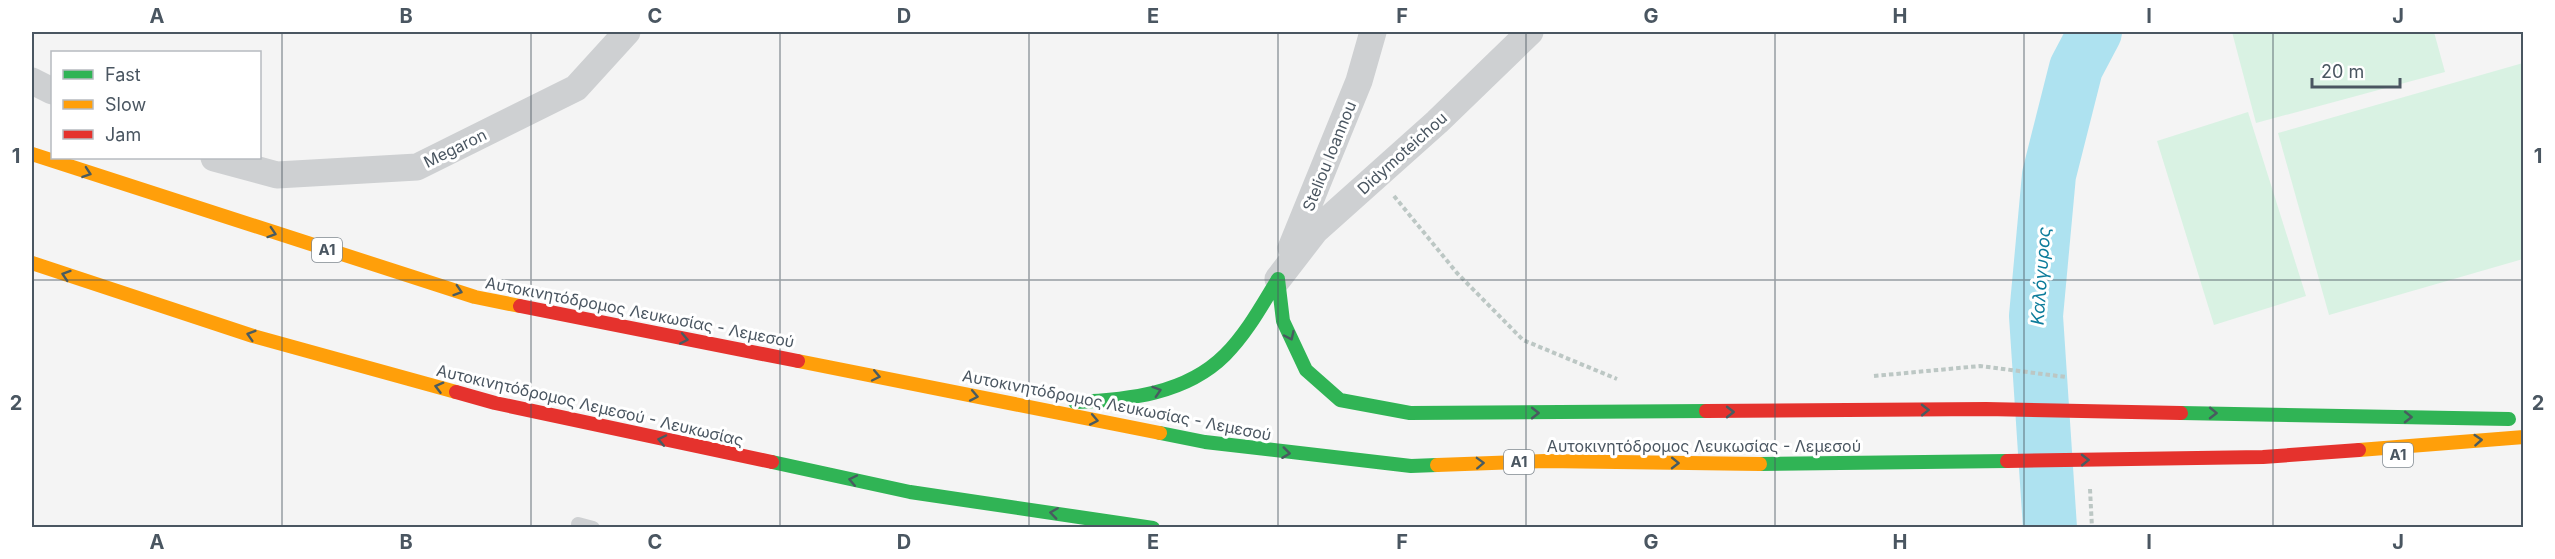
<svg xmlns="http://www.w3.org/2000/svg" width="2555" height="559" font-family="Inter,sans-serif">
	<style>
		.green { fill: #d9f2e3 }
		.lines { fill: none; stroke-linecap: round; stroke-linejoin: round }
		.river { stroke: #aee2f0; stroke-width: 54 }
		.path { stroke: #bcc7c4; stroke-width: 4; stroke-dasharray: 4.5 3; stroke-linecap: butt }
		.lane { stroke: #ced0d2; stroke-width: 14 }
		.street { stroke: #ced0d2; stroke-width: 27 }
		.fast { stroke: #30b455; stroke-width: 14 }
		.slow { stroke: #ff9f0a; stroke-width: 14 }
		.jam { stroke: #e5322d; stroke-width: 14 }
		.oneway { stroke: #495b60 }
		.grid { fill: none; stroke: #4a5661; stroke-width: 1.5; stroke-opacity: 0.55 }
		.labels { text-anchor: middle; stroke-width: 6; stroke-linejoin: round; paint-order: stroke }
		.shield { fill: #fff; stroke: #808990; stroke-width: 1.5 }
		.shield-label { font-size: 15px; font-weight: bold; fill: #4a5661 }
		.street-label { font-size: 16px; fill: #4a5661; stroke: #fff }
		.water-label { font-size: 18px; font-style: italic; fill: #0c7c9b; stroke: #fff }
		.neatline { fill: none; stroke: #4a5661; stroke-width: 2 }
		.grid-label { font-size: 20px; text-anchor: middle; font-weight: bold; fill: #4a5661 }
	</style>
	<rect width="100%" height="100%" fill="#f4f4f4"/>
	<path class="green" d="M2232 32H2434L2445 72 2256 123Z
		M2523 63V259L2329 315 2278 133Z
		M2248 112 2306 296 2214 325 2157 141Z"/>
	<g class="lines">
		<path class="river" d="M2050 528 2036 316 2049 175 2076 68 2095 32"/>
		<path class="path" d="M1394 196 1457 273 1523 340 1617 379
			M1874 376 1980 366 2066 377
			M2090 489 2092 528"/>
		<path class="lane" d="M578 524 593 528"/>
		<path class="street" d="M32 81 52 91
			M214 158 277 175 417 167 576 88 627 32
			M1291 248 1359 81 1373 32
			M1278 279 1315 231 1437 122 1530 32"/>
		<path class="fast" d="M1278 279 1283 321 1306 370 1340 400 1410 413 1706 411
			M1075 402C1128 400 1186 394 1225 355 1247 333 1262 305 1278 279
			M2181 413 2509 419
			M1160 433 1205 442 1411 466 1437 465
			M772 462 910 492 1153 528
			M1760 464 2007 461"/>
		<path class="slow" d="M32 154 475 297 520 306
			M32 263 253 336 456 392
			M798 361 1160 433
			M2359 450 2524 437
			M1437 465 1545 461 1760 464"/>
		<path class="jam" d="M520 306 798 361
			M456 392 495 403 772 462
			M1706 411 1986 409 2181 413
			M2007 461 2263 457 2359 450"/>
	</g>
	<defs><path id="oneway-chevron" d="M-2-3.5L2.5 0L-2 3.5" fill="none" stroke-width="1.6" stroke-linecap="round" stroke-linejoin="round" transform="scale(1.5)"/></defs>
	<g class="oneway">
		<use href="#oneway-chevron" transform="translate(87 173) rotate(19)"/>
		<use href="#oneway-chevron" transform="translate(272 233) rotate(18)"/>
		<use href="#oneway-chevron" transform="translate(66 275) rotate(-162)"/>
		<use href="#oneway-chevron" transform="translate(458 291) rotate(18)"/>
		<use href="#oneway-chevron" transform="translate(251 335) rotate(-163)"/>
		<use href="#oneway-chevron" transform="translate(1290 336) rotate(65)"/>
		<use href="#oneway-chevron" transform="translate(684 339) rotate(11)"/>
		<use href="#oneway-chevron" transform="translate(876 376) rotate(12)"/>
		<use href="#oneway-chevron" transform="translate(439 387) rotate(-165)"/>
		<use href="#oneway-chevron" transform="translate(1157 391) rotate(-18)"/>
		<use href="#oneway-chevron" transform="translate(974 396) rotate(11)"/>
		<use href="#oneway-chevron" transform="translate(1925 410) rotate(-1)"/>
		<use href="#oneway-chevron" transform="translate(1730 412)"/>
		<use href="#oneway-chevron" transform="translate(1535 413)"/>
		<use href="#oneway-chevron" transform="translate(2213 413) rotate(1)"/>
		<use href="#oneway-chevron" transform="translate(2408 417) rotate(1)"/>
		<use href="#oneway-chevron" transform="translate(1094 420) rotate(11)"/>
		<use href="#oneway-chevron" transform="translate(662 440) rotate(-168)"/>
		<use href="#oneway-chevron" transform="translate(2478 440) rotate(-4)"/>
		<use href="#oneway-chevron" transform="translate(1286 453) rotate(7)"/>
		<use href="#oneway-chevron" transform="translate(2085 460) rotate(-1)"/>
		<use href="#oneway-chevron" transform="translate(1480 463) rotate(-2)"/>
		<use href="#oneway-chevron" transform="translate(1675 463) rotate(1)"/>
		<use href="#oneway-chevron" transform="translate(853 480) rotate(-168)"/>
		<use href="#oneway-chevron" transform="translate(1054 513) rotate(-172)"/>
	</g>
	<path class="grid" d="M282 32V528M531 32V528M780 32V528M1029 32V528M1278 32V528M1526 32V528M1775 32V528M2024 32V528M2273 32V528M32 280H2524"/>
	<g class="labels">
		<g class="shield">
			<rect x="312" y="238" width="30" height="24" rx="4.5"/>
			<rect x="2383" y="443" width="30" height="24" rx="4.5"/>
			<rect x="1504" y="450" width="30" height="24" rx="4.5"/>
		</g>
		<g class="shield-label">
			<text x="327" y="255">A1</text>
			<text x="2398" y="460">A1</text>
			<text x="1519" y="467">A1</text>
		</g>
		<g class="street-label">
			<text transform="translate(455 148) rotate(-26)" y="6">Megaron</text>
			<text transform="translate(1402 153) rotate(-42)" y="6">Didymoteichou</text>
			<text transform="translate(1329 156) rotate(-68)" y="6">Steliou Ioannou</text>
			<text transform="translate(640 312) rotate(11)" y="6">Αυτοκινητόδρομος Λευκωσίας - Λεμεσού</text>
			<text transform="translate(590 405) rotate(13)" y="6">Αυτοκινητόδρομος Λεμεσού - Λευκωσίας</text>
			<text transform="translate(1117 405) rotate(11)" y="6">Αυτοκινητόδρομος Λευκωσίας - Λεμεσού</text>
			<text x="1704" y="452">Αυτοκινητόδρομος Λευκωσίας - Λεμεσού</text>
		</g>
		<g class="water-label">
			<text transform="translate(2041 276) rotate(-86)" y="6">Καλόγυρος</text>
		</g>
	</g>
	<rect width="2555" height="559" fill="none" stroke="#ffffff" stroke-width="66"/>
	<rect x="51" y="51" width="210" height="108" fill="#ffffff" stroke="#b7bbc0" stroke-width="1.5"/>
	<rect x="63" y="70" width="30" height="9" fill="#30b455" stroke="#b7bbc0" stroke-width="1.5"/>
	<text x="105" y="81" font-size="18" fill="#4a5661">Fast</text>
	<rect x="63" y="100" width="30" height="9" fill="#ff9f0a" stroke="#b7bbc0" stroke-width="1.5"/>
	<text x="105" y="111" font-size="18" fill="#4a5661">Slow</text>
	<rect x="63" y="130" width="30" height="9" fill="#e5322d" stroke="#b7bbc0" stroke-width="1.5"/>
	<text x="105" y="141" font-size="18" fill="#4a5661">Jam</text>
	<path d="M2312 78v9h88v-9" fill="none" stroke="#4a5661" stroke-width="3"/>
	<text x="2321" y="78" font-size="18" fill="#4a5661" stroke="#ffffff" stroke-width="4.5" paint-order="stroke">20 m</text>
	<rect x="33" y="33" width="2489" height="493" class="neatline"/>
	<g class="grid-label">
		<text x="157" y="23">A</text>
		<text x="406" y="23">B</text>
		<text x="655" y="23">C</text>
		<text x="904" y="23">D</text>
		<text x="1153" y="23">E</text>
		<text x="1402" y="23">F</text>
		<text x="1651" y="23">G</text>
		<text x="1900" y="23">H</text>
		<text x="2149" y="23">I</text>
		<text x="2398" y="23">J</text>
		<text x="16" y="163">1</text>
		<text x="2538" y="163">1</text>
		<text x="16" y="410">2</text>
		<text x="2538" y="410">2</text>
		<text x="157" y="549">A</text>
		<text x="406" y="549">B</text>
		<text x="655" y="549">C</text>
		<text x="904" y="549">D</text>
		<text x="1153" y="549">E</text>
		<text x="1402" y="549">F</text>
		<text x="1651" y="549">G</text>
		<text x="1900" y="549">H</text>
		<text x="2149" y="549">I</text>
		<text x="2398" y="549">J</text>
	</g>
</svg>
